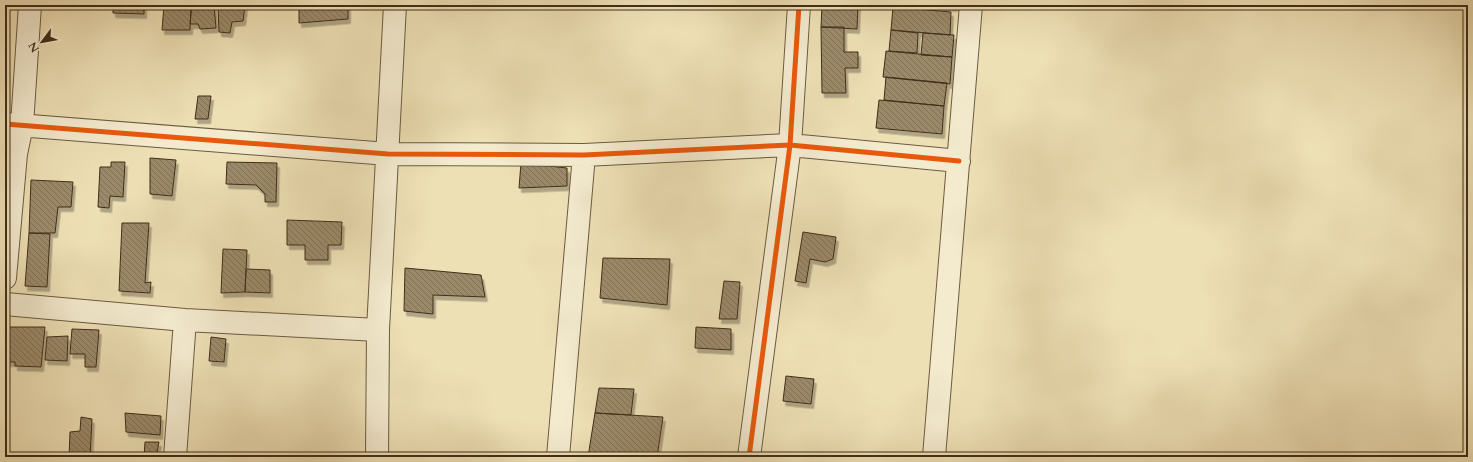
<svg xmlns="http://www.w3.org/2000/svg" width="1473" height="462" font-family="Cardo,serif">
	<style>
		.building { fill: url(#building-back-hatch); stroke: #412d19; filter: url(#shadow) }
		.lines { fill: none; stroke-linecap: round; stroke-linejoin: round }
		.minor-casing { stroke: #6c5a40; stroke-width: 24 }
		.minor { stroke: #f4ebcf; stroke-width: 22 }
		.cycleway-casing { stroke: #f4ebcf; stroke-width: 8 }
		.cycleway { stroke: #e8590c; stroke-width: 5 }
	</style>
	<defs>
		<pattern id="building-back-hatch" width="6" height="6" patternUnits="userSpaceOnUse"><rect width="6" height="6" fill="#9b8a6a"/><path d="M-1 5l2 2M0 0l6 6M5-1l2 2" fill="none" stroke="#807156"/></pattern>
		<filter id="shadow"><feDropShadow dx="2.5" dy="4.5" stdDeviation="0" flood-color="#0004"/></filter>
	</defs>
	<rect width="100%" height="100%" fill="#eee0b5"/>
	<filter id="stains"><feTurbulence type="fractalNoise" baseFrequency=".005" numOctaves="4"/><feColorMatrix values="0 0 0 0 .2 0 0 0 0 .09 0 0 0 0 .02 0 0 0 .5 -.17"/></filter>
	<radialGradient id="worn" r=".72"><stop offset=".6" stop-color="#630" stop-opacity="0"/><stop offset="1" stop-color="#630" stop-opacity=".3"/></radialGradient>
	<path class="building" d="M113 5H144V14L113 13Z
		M164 5H191L190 30H162Z
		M192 5H214L216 28 200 29 198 24H190Z
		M218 5H245L243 21 232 22 230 33 219 32Z
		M299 5H348V19L299 23Z
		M822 5H858L857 29 821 27Z
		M900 5H923V9L900 8Z
		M923 5H955V7Z
		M893 7 951 12 950 35 891 30Z
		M821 27H844V52H858V68H845L846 93H822Z
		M891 30 918 33 917 53 889 51Z
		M923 33 954 35 952 57 921 55Z
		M886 51 952 57 950 84 883 77Z
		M886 77 947 83 944 106 884 100Z
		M198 96H211L208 119H195Z
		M879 100 944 106 942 134 876 128Z
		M150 158 176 160 172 196 150 194Z
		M111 162H125L123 197 110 196 109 208 98 207 100 167H111Z
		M227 162 277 163 276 202H265V194L256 185 226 184Z
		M521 163 567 168V186L519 188Z
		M31 180 73 182 71 207H58L55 233H29Z
		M287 220 342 222 341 245H328V260H305V245H287Z
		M122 223H149L145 283 151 282 150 293 119 291Z
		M803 232 836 237 833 259 825 262 810 259 806 283 795 281Z
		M29 233 50 234 47 287 25 286Z
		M223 249 247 250 245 292 221 293Z
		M603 258 670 259 667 305 600 298Z
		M405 268 481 275 485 297 433 295V314L404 311Z
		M246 269 270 270V293L245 292Z
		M724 281 740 282 737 319H719Z
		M5 327H45L41 367 15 366V362H5Z
		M696 327 731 329V350L695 348Z
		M72 329 99 330 96 367H85V354H70Z
		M68 336 67 361 45 360 47 337Z
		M211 337 226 339 224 362 209 361Z
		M786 376 814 379 811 404 783 401Z
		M599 388 634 389 631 415 595 413Z
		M125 413 161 416 160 435 126 432Z
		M595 413 663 417 657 457H588Z
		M81 417 92 419 90 457H69L70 432 80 431Z
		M145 442H159L156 457H144Z"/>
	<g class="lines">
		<defs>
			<path id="minor" d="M5 124 388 154 584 155 790 145 959 161
				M5 278 16 154 22 125 30 5
				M5 304 185 320 378 330
				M175 457 185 320
				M377 457 378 330 395 5
				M558 457 584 155
				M749 457 790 145 799 5
				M934 457 971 5"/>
		</defs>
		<use href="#minor" class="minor-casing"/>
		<use href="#minor" class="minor"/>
		<defs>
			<path id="cycleway" d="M5 124 388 154 584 155 790 145 959 161
				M749 457 790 145 799 5"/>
		</defs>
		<use href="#cycleway" class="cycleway-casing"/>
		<use href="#cycleway" class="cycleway"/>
	</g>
	<rect width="1473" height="462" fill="none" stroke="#eee0b5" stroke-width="20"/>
	<rect x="6" y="6" width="1461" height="450" fill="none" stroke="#412d19" stroke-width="2"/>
	<rect x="10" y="10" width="1453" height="442" fill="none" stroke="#412d19"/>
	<g transform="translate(42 42) rotate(238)" stroke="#f4ebcf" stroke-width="3" paint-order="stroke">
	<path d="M0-3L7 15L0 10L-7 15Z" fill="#412d19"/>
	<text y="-6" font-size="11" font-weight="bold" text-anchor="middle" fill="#412d19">N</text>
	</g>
	<rect width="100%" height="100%" filter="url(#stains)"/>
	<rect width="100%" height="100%" fill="url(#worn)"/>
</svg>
